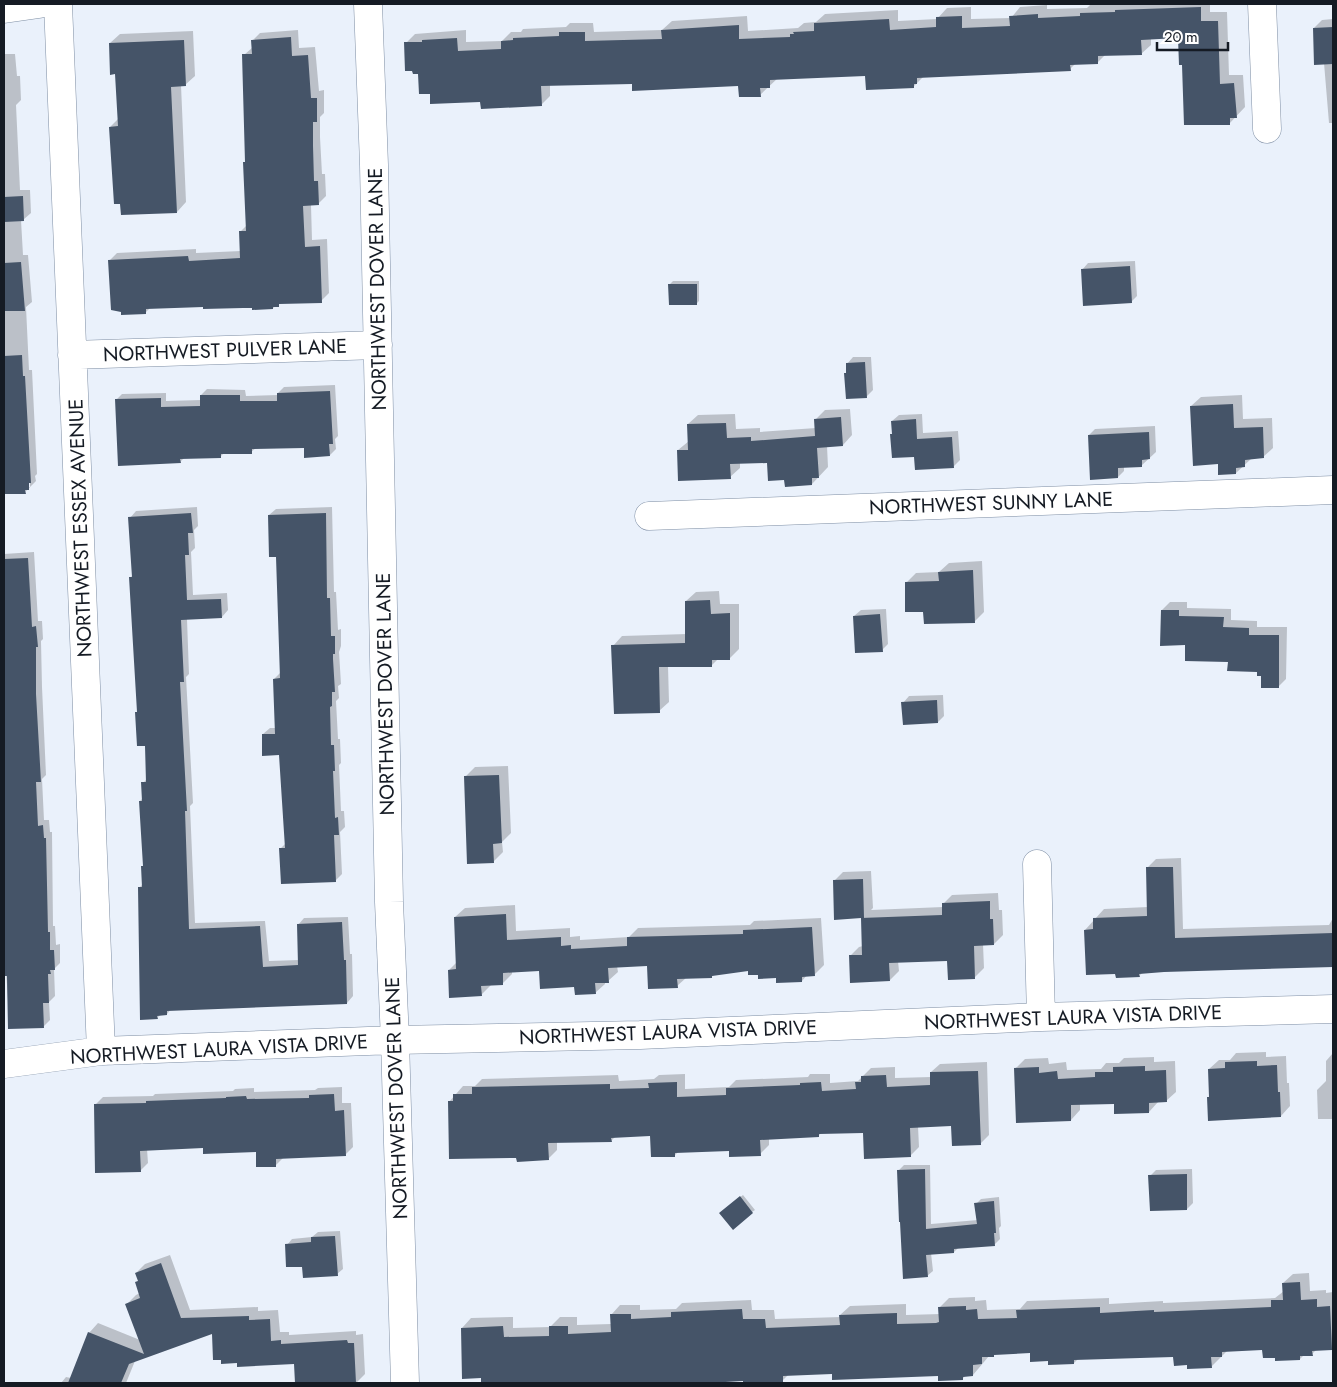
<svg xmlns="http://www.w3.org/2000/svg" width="1337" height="1387" font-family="Jost,sans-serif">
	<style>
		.shadow { fill: #0003; fill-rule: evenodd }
		.building { fill: #455468 }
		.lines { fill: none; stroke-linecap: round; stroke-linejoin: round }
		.minor-casing { stroke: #7e8ea4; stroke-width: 29 }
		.minor { stroke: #fff; stroke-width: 28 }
		.labels { text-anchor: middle; stroke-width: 5; stroke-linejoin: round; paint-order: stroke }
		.street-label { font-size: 20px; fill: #151b24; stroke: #fff }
	</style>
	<rect width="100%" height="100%" fill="#eaf1fb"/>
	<path class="shadow" d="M1091 4H1210V12H1227L1229 75H1243L1245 107 1229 124 1183 64 1179 37 1151 38V45L1141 54 1105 55 1098 62 1076 63 1070 69 923 77 914 86 866 74 778 78 760 95 740 85 633 83 550 84V96L541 105 482 101 431 93 406 43 415 34 466 30V42L502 41 511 32H521L523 29 566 27 570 23H593L594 32 662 30 672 21 747 16 748 31 798 28 804 23 816 22 825 14 898 10V21L937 19 947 8 971 7V19L1011 18 1020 7 1047 5V9L1087 8Z
		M1333 19V123H1329L1324 63 1314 28 1322 20Z
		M298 30 299 48 315 47 319 91 324 90V113L320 117V137L322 174H325L326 196 318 204 311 205 312 240 327 239 329 293 321 301 281 303 273 308 204 305 151 307 146 312 110 260 117 253 196 249V253L241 251 240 232 247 225 244 55 253 47 252 41 260 33Z
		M193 31 195 76 185 85H181L186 202 177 212 110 127 119 118 116 73 110 43 120 34Z
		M4 54H15L17 76H20L21 100 16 105 20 190H30L31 213 23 220H21L23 255H28L32 302 26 307 29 370H32L37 474 35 476 36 481 25 492 4 493ZM30 477V487H28Z
		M1135 261 1137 296 1131 302 1082 270 1088 263Z
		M673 281H699V301L696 304 670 284Z
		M853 357H871L873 390 866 397 846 373 847 372V364Z
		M335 385 338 436 335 439 336 449 330 455 305 447 256 448 251 452 224 453 220 457H185L180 462 116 400 122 394 166 393V401L201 400V395L207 389 245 390 246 396 278 395V393L284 387Z
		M1242 395 1243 419 1272 418 1273 448 1263 457 1252 458 1236 473 1219 463 1191 406 1201 397Z
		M850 409 852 435 843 445 827 446 828 467 812 484 785 479 768 462 740 463V468L730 477 678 450 689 441 688 424 698 415 735 414 736 429 760 428V432L816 428 815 420 825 410Z
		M922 414 923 433 958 431 960 460 954 466 915 456 891 435 893 433 892 421 899 415Z
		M1155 426 1156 452 1141 466H1124V471L1118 477 1089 435 1095 429Z
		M197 507 198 526 194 530 195 548 191 552 193 595 227 593 228 610 222 617 187 619 189 674 186 677 193 803 190 806 195 923 265 921 269 961 299 960 298 925 304 918 348 917 350 954H352L353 996 347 1003 171 1009 167 1014H161L157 1018 139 888 143 884 144 865 140 801 143 798V783L147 779 146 745 138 711 130 578 133 575 130 518 136 511Z
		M332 507 334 592H336L338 630 341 629V646L339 652 341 684 338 686 339 698 336 701 338 739H340L341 763 339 765 341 811H344L345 827 340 832 342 874 335 881 281 848 286 843 281 754 263 734 270 728H276L274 679 281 672 278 555 269 515 276 509Z
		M34 552 38 621H42L43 639 41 641 42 687 46 775 42 779 44 820H49L50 832H52L53 926H55L56 945 60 944V963L54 969 55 996 49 1002 50 1020 44 1026 10 1028 4 942V554Z
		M982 561 984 612 974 622 925 611 906 583 916 573 939 572 949 563Z
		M719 591 720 604H739V649L730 658 718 659 712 665 668 666 669 702 659 711 613 646 622 636 687 634 686 601 696 592Z
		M1170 602H1187V608L1231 609V620L1257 621V627H1287L1286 679 1278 687 1258 671 1186 643 1162 610Z
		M886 609 888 644 882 650 854 616 861 610Z
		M943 695 944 716 938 722 903 703 909 696Z
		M508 766 511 833 502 842 503 852 493 862 465 777 475 767Z
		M1181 858 1183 929 1329 925 1333 918V965L1143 972 1139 976 1085 930 1104 909 1148 907 1147 868 1156 859Z
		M871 871 873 908 871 910 943 907V904L952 895 998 893 999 910H1002L1003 935 994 944H983L984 968 975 977 949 960 898 961 899 971 890 980 850 956 859 947 863 946 862 917 834 881 843 872Z
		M515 905 516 931 570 928V937L580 936V940L629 937 638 928 750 925 754 921 821 918 824 965 814 975H807L802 981 759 973 749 969 714 975 711 977 686 978 677 986 648 965 617 966 618 972 608 981 605 982V984L595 993 575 986 540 970 512 971V974L503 983 491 985 481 995 449 970 457 962 455 917 465 908Z
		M1266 1052V1057L1286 1056 1287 1083H1289L1290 1106 1281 1116 1208 1098 1210 1095 1209 1069 1219 1060H1230L1236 1053Z
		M1333 1053V1119H1318L1317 1090 1326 1081V1061Z
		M1154 1057V1062L1175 1061 1176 1092 1166 1101 1158 1102 1149 1112 1115 1102 1080 1103V1110L1071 1120 1015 1069 1025 1059 1048 1058 1049 1064 1066 1062 1067 1070 1101 1069 1106 1063H1119L1124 1058Z
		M987 1062 989 1135 980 1144 952 1125 918 1126 919 1147 910 1156 864 1132 821 1133 818 1136 769 1138V1145L760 1154 730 1150 678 1152 675 1155 651 1135 615 1137 611 1141H557V1150L548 1159 518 1156 449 1102 463 1086H475L482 1079 618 1075 619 1081 654 1079 659 1075 685 1074V1089L729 1087 736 1080 808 1077 810 1074H830V1083L858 1081 871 1068 895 1067V1078L931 1077V1072L940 1064Z
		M342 1087V1103H351L353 1147 345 1155 284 1157 276 1165 257 1151 204 1147 147 1149 148 1163 140 1171 95 1105 103 1097 153 1096 155 1094 233 1091 235 1089 254 1088V1092L315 1090 318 1088Z
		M904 1165H930L931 1224 978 1220 976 1204 981 1199 999 1197 1001 1226 999 1228 1000 1239 995 1244 959 1247 954 1252 931 1253 933 1271 927 1276 899 1170Z
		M1192 1169 1193 1203 1187 1209 1150 1176 1156 1170Z
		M743 1195 755 1210 752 1212 724 1210Z
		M340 1231 343 1269 337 1274 287 1245 292 1239 312 1237 318 1232Z
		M170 1255 190 1310 258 1307V1311L278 1310 280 1332H289V1335L356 1331V1335L363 1334 365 1374 356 1383H296L295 1363 238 1361 213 1332 135 1361 126 1383H61L66 1377 71 1378 89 1333 98 1323 140 1340 127 1304 136 1295 140 1293 136 1283 139 1280 136 1273 145 1264Z
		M1309 1273 1310 1291 1326 1290V1293L1333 1292 1332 1349H1317L1312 1354 1304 1355 1300 1359 1276 1357 1264 1349 1227 1351 1211 1367 1188 1364 1174 1356 1078 1359 1074 1363 1049 1360 1031 1351 995 1353 989 1356 973 1375H966L963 1378 939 1374 833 1373 789 1374 782 1381 745 1379 687 1383H482V1377L462 1328 471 1318 513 1317V1328L550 1327 560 1317H577V1325L611 1324V1315L620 1305H640V1310L676 1309 682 1303 751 1300 752 1310H774L775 1319 841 1317 840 1315 850 1306 906 1304V1315L940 1314V1307L949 1298 975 1297V1301L986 1300 987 1310 1020 1309 1027 1301 1109 1298V1304L1163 1301V1303L1275 1298 1284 1291 1283 1283 1293 1274Z"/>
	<path class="building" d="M1201 7V21H1218L1220 84 1234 83 1237 118H1230V125H1184L1182 65H1179L1178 38 1141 40 1142 55 1098 56V64L1070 65 1071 71 917 78V84H914V88L866 90 865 76 770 80V88H760L761 97H739L738 86 632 91V84L541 86 542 106 481 109 480 102 430 104V94H419L418 74H413L412 71H405L404 42H422V40L457 38 458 51 501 49V41L513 40V38L559 36V32H585V41L662 39 661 30 739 25V39L790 37V34H794L793 32 814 31V23L889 19 890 30 936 27V17L962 16V28L1010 26 1009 16 1038 14V18L1080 16V13L1115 12V10Z
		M1333 27V64L1314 65 1313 28Z
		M291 37 292 56 308 55 311 98H317V122H313V146L314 181H318L319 205 303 206 305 247 320 246 322 303 279 304V307H273V309L252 310V308H243L203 309V307L146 309V314L121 315V312L111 310 108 260 188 256 189 261 240 258 239 231H246L243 162H245L242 54H252L251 40Z
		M184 40 186 86 171 87 177 213 121 215 120 204H114L109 127 118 126 115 74 110 75 109 43Z
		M23 196 24 221 4 222V197Z
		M21 262 25 311H4V263Z
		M1130 266 1132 303 1083 306 1081 269Z
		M668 284H697V305H669Z
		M22 355 23 376H25L31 483H29V490H25L26 494H4V356Z
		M865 362 867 398 846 399 844 373H846V363Z
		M330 391 333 444H329L330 456 304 458V448L252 449V454H221V458L180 459 181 463 118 466 115 399 161 398V407L200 406V395H240V401H277V393Z
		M1233 404 1234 428 1263 427 1264 458 1245 460V467L1236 468V474L1218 475V464L1193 466 1190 406Z
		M841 417 843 446 817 448 819 478H812V485L785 487 784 480 768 481 767 463 730 464 731 479 678 481 677 450H688L687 424 726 423 727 438 751 437V441L815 436 814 419Z
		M916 419 917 439 952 437 954 468 915 470 914 457 892 458 890 434H892L891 421Z
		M1149 432 1150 459 1142 460V467L1118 468V478L1090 480 1088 435Z
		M191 513 193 533H188L189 555H185L187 600 221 599 222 618 181 620 184 682H180L187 811H185L189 929 260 926 263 967 298 965 297 924 342 922 344 960H346L347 1004 167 1011V1015L157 1016 158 1019 140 1020 138 887H142L141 866H143L139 801H142L141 782H146L145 746H137L135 712H137L129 577H132L128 517Z
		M326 513 327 598H330L331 636H335V654H333V659L335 692H332V706L330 707 331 745H334L335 771H333L335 818 338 817 339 835H334L336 882 281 884 279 848H285L279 755 262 756V734H275L273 679 280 678 276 557H269L268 515Z
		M28 558 32 627 36 626 38 647H36V694L41 782H36L38 826 43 825 44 838H46L48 932H50V950H54L55 970H50L51 974H48L49 1003H43L44 1028 8 1029 7 976H5L4 950V559Z
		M973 570 975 623 924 624 923 612H905V582L939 581 938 572Z
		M710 600 711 614 730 613V660H712V667H659L660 713 614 714 611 645 685 643V601Z
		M1161 610H1179V616L1224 617 1223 627 1249 628V635H1279V688H1261V676H1257V672L1227 671 1228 662 1185 661V645L1160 646Z
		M880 614 883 652 855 653 853 616Z
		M937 700 938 723 903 725 901 702Z
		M499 775 502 843 493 844 494 863 467 864 464 776Z
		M1146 867H1173L1175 938 1333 933V967L1164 972 1139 974 1140 977 1116 978 1115 974 1086 975 1084 930 1093 929V918L1147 916Z
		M863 879 864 918H861L942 915V903L990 901V919H993L994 945 974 946 975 979 948 980 947 961 889 963 890 981 850 983 849 955H862L861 918 834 920 833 880Z
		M506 914 507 940 561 937V946L571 945V949L627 946V937L743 934V930L812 927 815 976 802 977V982L776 983V978L758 979V975H748V971L712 976V978L677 979 678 988 648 989 647 966 608 968 609 983H595L596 994 575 995 574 987 540 989 539 971 503 973V985L481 986 482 996 449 998 448 970 456 969 454 917Z
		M1257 1061V1066L1277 1065 1278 1092H1280L1281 1117 1208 1121 1207 1097H1209L1208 1069 1225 1068V1062Z
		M1145 1066V1071L1166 1070 1167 1102 1149 1103V1113L1114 1114V1104L1071 1105V1121L1016 1123 1014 1068 1039 1067V1073L1057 1071 1058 1079 1095 1077V1072H1113V1067Z
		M978 1071 981 1145 952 1146 951 1126 910 1128 911 1157 864 1159 863 1133 819 1134V1137L760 1140 761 1156 729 1157V1151L675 1153V1157H651L650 1136 611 1138 612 1142 548 1143 549 1160 517 1162 516 1158 449 1159 448 1101H453V1094H472V1087L610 1084V1089L649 1088 648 1083 677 1082V1097L726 1095V1088L800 1085V1083L821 1082 822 1091 856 1089 855 1082H861V1076L886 1075 887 1087 930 1085V1072Z
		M334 1094 335 1111 344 1110 346 1156 276 1159V1167H256V1152L203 1154V1148L140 1151 141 1172 95 1173 94 1104 146 1103V1101L226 1098V1097L246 1096 247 1099 309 1098V1095Z
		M925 1169 926 1229 977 1224 974 1203 994 1201 996 1233H994L995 1246 954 1249V1253L926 1255 928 1277 903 1279 900 1222H899L897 1170Z
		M1187 1174V1210L1150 1211 1148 1175Z
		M740 1196 753 1213 733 1230 719 1213Z
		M335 1236 338 1276 303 1278 302 1267H286L285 1244 311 1242V1237Z
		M161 1263 181 1318 249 1316V1320L270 1319 271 1341 281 1340V1344L347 1340 348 1343H354L356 1383H295L294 1364 237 1367V1363L221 1364V1360H213L212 1334 129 1364 121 1383H68L88 1332 144 1354 125 1304 140 1298 135 1282 138 1281 135 1273Z
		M1300 1282 1301 1300 1317 1299V1307L1330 1306 1332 1350 1312 1351 1313 1356H1300V1360L1275 1361V1358H1263L1262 1350 1222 1352V1357H1211L1212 1368 1187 1369V1365L1174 1366 1173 1357 1074 1360V1364L1048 1365V1361L1030 1362V1353L994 1355V1357H982V1364L973 1365V1376L963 1377V1380L938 1381V1376L832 1380V1374L783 1376V1383H743V1381L708 1383H481V1378L462 1379 461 1328 503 1326 504 1337 549 1336V1326H568V1334L611 1332 610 1314H631V1319L671 1317V1312L742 1309 743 1319H765L766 1328 840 1325 839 1315 897 1313V1324L936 1323 939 1322 938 1307 966 1306V1310L977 1309 978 1319 1017 1318 1016 1310 1100 1307V1313L1154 1310V1312L1271 1307V1300H1283L1282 1283Z"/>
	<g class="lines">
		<defs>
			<path id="minor" d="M58 4 101 1051
				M368 4 374 165 389 902 395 1040 405 1383
				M1262 4 1267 129
				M4 9 39 4
				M72 355 378 345
				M649 516 1333 490
				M1037 864 1041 1017
				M4 1064 101 1051 395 1040 640 1035 1041 1017 1333 1009"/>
		</defs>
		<use href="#minor" class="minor-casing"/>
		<use href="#minor" class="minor"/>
	</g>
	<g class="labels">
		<g class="street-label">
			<text transform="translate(377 289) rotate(-91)" y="7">NORTHWEST DOVER LANE</text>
			<text transform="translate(225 350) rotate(-2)" y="7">NORTHWEST PULVER LANE</text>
			<text transform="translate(991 503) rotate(-2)" y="7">NORTHWEST SUNNY LANE</text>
			<text transform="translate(80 528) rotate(-92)" y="7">NORTHWEST ESSEX AVENUE</text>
			<text transform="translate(385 694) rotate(-91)" y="7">NORTHWEST DOVER LANE</text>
			<text transform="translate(1073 1017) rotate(-2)" y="7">NORTHWEST LAURA VISTA DRIVE</text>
			<text transform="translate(668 1032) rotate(-2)" y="7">NORTHWEST LAURA VISTA DRIVE</text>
			<text transform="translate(219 1049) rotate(-3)" y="7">NORTHWEST LAURA VISTA DRIVE</text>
			<text transform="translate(396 1098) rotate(-92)" y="7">NORTHWEST DOVER LANE</text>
		</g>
	</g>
	<rect width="1337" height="1387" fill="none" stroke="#151b24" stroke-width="10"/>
	<path d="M1157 42v8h71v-8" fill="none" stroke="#151b24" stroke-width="2.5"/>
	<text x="1164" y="42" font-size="15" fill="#151b24" stroke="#ffffff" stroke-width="4" paint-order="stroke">20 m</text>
</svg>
